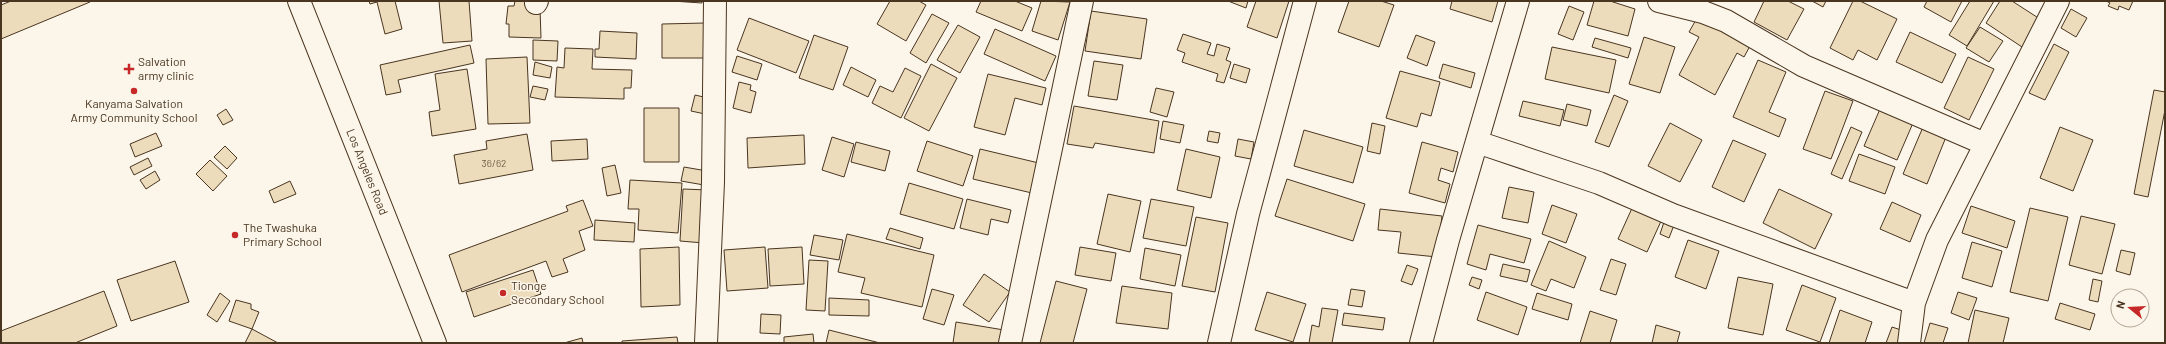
<svg xmlns="http://www.w3.org/2000/svg" width="2166" height="344" font-family="Barlow,sans-serif">
	<style>
		.building { fill: #ecdcbc; stroke: #4a3520 }
		.lines { fill: none; stroke-linecap: round; stroke-linejoin: round }
		.minor-casing { stroke: #4a3520; stroke-width: 24 }
		.major-casing { stroke: #4a3520; stroke-width: 24 }
		.minor { stroke: #fbf6e9; stroke-width: 22 }
		.major { stroke: #fbf6e9; stroke-width: 22 }
		.poi-dot { fill: #c62828; stroke: #fbf6e9; stroke-width: 1.5 }
		.labels { text-anchor: middle; stroke-width: 3; stroke-linejoin: round; paint-order: stroke }
		.number-label { font-size: 10px; fill: #725f47 }
		.poi-label { font-size: 12px; fill: #4a3520; stroke: #fbf6e9; text-anchor: start }
		.street-label { font-size: 12px; fill: #4a3520; stroke: #fbf6e9 }
	</style>
	<rect width="100%" height="100%" fill="#fbf6e9"/>
	<path class="building" d="M11 1H89L90 2 1 39V5Z
		M369 1H395L402 29 385 34 377 2 370 4Z
		M439 1H469L472 41 443 43Z
		M515 1H532L540 8 541 38 509 37V24H506L508 6H514Z
		M672 1H702V3Z
		M890 1H919L926 5 906 41 877 24Z
		M981 1H1015L1032 8 1022 31 976 12Z
		M1041 1 1070 2 1058 40 1032 31Z
		M1228 1H1248L1246 8Z
		M1256 1H1289L1277 38 1247 27Z
		M1349 1H1381L1394 5 1379 47 1338 32Z
		M1452 1H1498L1492 22 1450 9Z
		M1594 1H1610L1635 9 1628 36 1587 25Z
		M1764 1H1788L1804 9 1787 40 1754 22Z
		M1812 1H1826L1823 7Z
		M1853 1H1860L1897 19 1877 60 1858 50 1853 60 1830 48Z
		M1927 1H1962L1951 22 1924 7Z
		M1970 1H1994L1967 46 1949 35Z
		M2000 1H2012L2043 21 2025 49 1986 23Z
		M2106 1H2133L2129 10 2119 6 2118 10 2108 6 2110 3Z
		M1569 6 1584 12 1573 40 1558 34Z
		M2071 9 2087 18 2076 37 2061 28Z
		M1091 11 1147 19 1141 59 1085 51Z
		M932 14 949 23 926 63 910 53Z
		M749 18 809 41 796 73 737 50Z
		M1697 18 1750 46 1744 57 1737 53 1715 95 1679 75 1699 37 1689 32Z
		M705 23V58H662V24Z
		M958 25 980 37 960 73 937 60Z
		M1980 27 2003 41 1989 62 1966 48Z
		M995 29 1056 56 1045 81 984 54Z
		M600 31 637 33 636 59 595 57V49H599Z
		M1910 32 1956 54 1942 83 1896 62Z
		M1183 34 1211 43 1207 54 1214 56 1217 44 1230 48 1226 60 1231 62 1224 83 1216 81 1218 74 1182 62 1185 53 1177 50Z
		M814 35 848 47 833 90 799 78Z
		M1416 35 1435 42 1427 66 1407 58Z
		M1644 37 1675 47 1660 93 1629 84Z
		M1595 38 1631 48 1628 58 1592 47Z
		M533 40 558 41 557 61 533 60Z
		M2054 44 2069 52 2045 100 2029 93Z
		M470 45 474 63 398 80 401 92 386 95 380 65Z
		M1552 47 1616 60 1609 93 1545 79Z
		M565 48 593 49 592 69 632 70 631 88H624V99L555 97 557 67 564 68Z
		M737 56 762 64 757 80 732 72Z
		M527 57 530 123 488 124 486 59Z
		M1968 57 1994 69 1969 120 1944 108Z
		M1758 60 1786 72 1769 112 1786 119 1779 137 1733 117Z
		M1094 61 1123 65 1117 100 1088 96Z
		M535 62 552 67 550 78 533 75Z
		M931 64 957 78 929 131 904 118Z
		M1234 64 1250 69 1246 83 1230 78Z
		M1443 64 1475 73 1471 88 1439 78Z
		M851 67 876 80 868 97 843 85Z
		M905 68 921 76 901 118 872 103 880 86 893 92Z
		M467 69 476 129 432 136 429 112 440 110 435 74Z
		M1400 71 1440 82 1431 116 1421 113 1417 127 1386 118Z
		M988 74 1046 88 1042 105 1015 98 1005 135 974 127Z
		M739 82 751 85 750 90 756 92 751 113 733 108Z
		M533 86 548 89 545 100 530 97Z
		M1156 88 1174 92 1167 117 1150 112Z
		M2154 90 2165 92V110L2148 197 2134 194Z
		M1825 91 1853 101 1831 159 1803 149Z
		M695 95 708 98 705 114 691 111Z
		M1614 95 1628 101 1609 147 1595 142Z
		M1523 101 1564 110 1560 126 1519 116Z
		M1567 104 1591 110 1587 126 1563 120Z
		M1074 106 1159 121 1154 153 1095 143 1093 148 1067 144Z
		M644 108H679V162H644Z
		M226 109 233 120 223 125 217 115Z
		M1880 109 1913 123 1897 160 1864 146Z
		M1163 121 1184 125 1180 143 1160 139Z
		M1372 123 1385 126 1380 154 1367 151Z
		M1670 123 1702 140 1680 182 1648 166Z
		M1851 127 1862 132 1842 179 1831 174Z
		M1923 127 1946 137 1927 184 1903 174Z
		M2060 127 2093 140 2073 191 2040 178Z
		M1304 130 1363 147 1353 183 1294 166Z
		M1209 131 1220 133 1218 143 1207 141Z
		M156 133 162 146 135 157 130 144Z
		M527 134 533 170 459 184 454 155 487 149 486 141Z
		M804 135 805 164 748 168 747 138Z
		M832 137 854 144 844 177 822 170Z
		M587 139 588 159 552 161 551 141Z
		M1238 139 1254 142 1251 159 1235 156Z
		M1733 140 1766 154 1744 202 1712 187Z
		M927 141 973 156 963 186 917 171Z
		M856 142 890 151 885 171 851 162Z
		M1422 142 1458 152 1453 172 1441 168 1438 180 1450 184 1445 203 1409 193Z
		M225 146 237 158 227 169 214 157Z
		M980 149 1043 164 1036 194 973 179Z
		M1186 149 1220 157 1211 198 1177 190Z
		M1859 154 1895 167 1885 194 1849 181Z
		M148 158 152 166 134 175 130 167Z
		M210 160 227 176 213 191 196 174Z
		M615 165 621 193 607 196 602 168Z
		M684 167 707 171 704 185 681 181Z
		M155 171 160 180 146 189 140 180Z
		M1287 179 1365 204 1353 241 1275 216Z
		M630 180 682 183 678 233 638 230 639 209H628Z
		M290 181 296 194 274 203 269 191Z
		M909 183 963 199 954 229 900 214Z
		M1509 187 1534 192 1528 223 1502 218Z
		M683 189 708 190 704 243 680 241Z
		M1779 189 1832 214 1815 249 1763 223Z
		M1108 194 1141 201 1130 252 1097 244Z
		M967 199 1011 210 1008 223 991 219 988 235 960 228Z
		M1151 199 1194 207 1186 246 1143 238Z
		M583 200 593 226 579 231 585 250 563 259 568 272 552 277 546 261 462 292 449 255 568 211 566 206Z
		M1892 202 1921 215 1910 242 1880 229Z
		M1552 205 1577 214 1566 243 1542 234Z
		M1633 206 1662 219 1647 252 1618 239Z
		M1971 206 2015 221 2007 248 1962 233Z
		M2030 208 2068 217 2048 301 2010 292Z
		M1380 209 1442 216 1437 257 1398 253 1401 232 1378 230Z
		M1666 216 1676 220 1669 238 1660 234Z
		M2081 216 2115 224 2102 274 2069 265Z
		M1196 217 1228 223 1215 292 1182 286Z
		M595 220 635 223 634 242 594 240Z
		M1478 225 1531 239 1524 263 1490 254 1486 270 1467 264Z
		M890 228 923 238 920 249 886 239Z
		M847 234 934 255 922 307 861 293 865 278 838 272Z
		M814 235 843 240 839 260 810 255Z
		M1688 240 1719 251 1706 289 1675 277Z
		M1549 241 1586 257 1574 288 1551 279 1546 291 1531 285Z
		M1972 242 2002 251 1992 287 1962 278Z
		M679 247 680 305 641 307 640 249Z
		M765 247 768 288 727 291 724 250Z
		M802 247 804 284 770 286 768 249Z
		M1080 247 1116 253 1111 281 1075 275Z
		M1145 248 1181 255 1175 286 1140 279Z
		M2121 250 2135 253 2130 275 2116 271Z
		M1611 259 1626 264 1616 295 1600 290Z
		M809 260 828 261 825 311 806 310Z
		M175 261 189 302 131 321 117 280Z
		M1503 264 1530 270 1527 282 1500 276Z
		M1407 265 1418 269 1412 285 1401 281Z
		M533 270 541 294 474 317 466 292Z
		M984 274 1010 292 989 322 963 305Z
		M1472 277 1482 280 1479 289 1469 285Z
		M1738 277 1773 284 1763 335 1728 328Z
		M2093 279 2102 281 2098 302 2089 300Z
		M1056 281 1087 289 1073 343H1040Z
		M1802 285 1836 298 1820 342 1786 330Z
		M1122 286 1172 293 1168 329 1116 323Z
		M932 289 954 295 944 325 923 319Z
		M1351 289 1365 291 1362 307 1348 305Z
		M104 291 117 326 75 343H1V331Z
		M1267 292 1306 304 1293 342 1255 330Z
		M1486 292 1527 307 1518 335 1477 320Z
		M1958 292 1977 298 1969 320 1951 313Z
		M220 293 230 301 217 322 207 315Z
		M1537 293 1572 304 1568 320 1532 309Z
		M829 298 869 300V316L829 315Z
		M236 300 251 304V309L259 312 252 329 229 321Z
		M2060 303 2095 314 2090 330 2055 319Z
		M1322 308 1338 310 1332 343H1309L1312 325 1319 327Z
		M1840 310 1872 322 1865 343H1829Z
		M1975 310 2009 318 2003 343H1968Z
		M1590 311 1617 320 1610 343H1580Z
		M1344 313 1385 318 1383 330 1342 325Z
		M761 314 781 315 780 334 760 333Z
		M956 322 1004 330 1002 343H953Z
		M1930 323 1948 328 1943 343H1924Z
		M1656 325 1680 332 1677 343H1652Z
		M1892 327 1907 332 1903 343H1886Z
		M252 329 278 343H245Z
		M829 330 880 343H826Z
		M813 334 814 343H784V337Z
		M677 337 678 343H622V341Z
		M582 338 583 343H564Z"/>
	<g class="lines">
		<defs>
			<path id="minor" d="M1659 1 1703 12 1726 21 1804 66 1985 144
				M536 3 537 1
				M1477 142 1599 183 1673 215 1914 303
				M706 343 713 182 715 1
				M1010 343 1082 1
				M1219 343 1248 214 1305 1
				M1421 343 1448 240 1518 1
				M1909 343 1914 303 1937 240 2058 1"/>
			<path id="major" d="M299 1 435 343"/>
		</defs>
		<use href="#minor" class="minor-casing"/>
		<use href="#major" class="major-casing"/>
		<use href="#minor" class="minor"/>
		<use href="#major" class="major"/>
	</g>
	<g class="poi-dot">
		<path d="M127 63h4v4h4v4h-4v4h-4v-4h-4v-4h4z"/>
		<circle cx="134" cy="91" r="4"/>
		<circle cx="235" cy="235" r="4"/>
		<circle cx="503" cy="293" r="4"/>
	</g>
	<g class="labels">
		<g class="number-label">
			<text x="494" y="167">36/62</text>
		</g>
		<g class="poi-label">
			<text x="138" y="66">Salvation<tspan x="138" dy="14">army clinic</tspan></text>
			<text x="134" y="108" text-anchor="middle">Kanyama Salvation<tspan x="134" dy="14">Army Community School</tspan></text>
			<text x="243" y="232">The Twashuka<tspan x="243" dy="14">Primary School</tspan></text>
			<text x="511" y="290">Tionge<tspan x="511" dy="14">Secondary School</tspan></text>
		</g>
		<g class="street-label">
			<text transform="translate(367 172) rotate(68)" y="4">Los Angeles Road</text>
		</g>
	</g>
	<rect width="2166" height="344" fill="none" stroke="#4a3520" stroke-width="4"/>
	<g transform="translate(2130 308) rotate(288)"><circle r="19" fill="#fbf6e9" stroke="#b4a999"/>
	<path d="M0-3L7 15L0 10L-7 15Z" fill="#c62828"/>
	<text y="-6" font-size="11" font-weight="bold" text-anchor="middle" fill="#4a3520">N</text>
	</g>
</svg>
